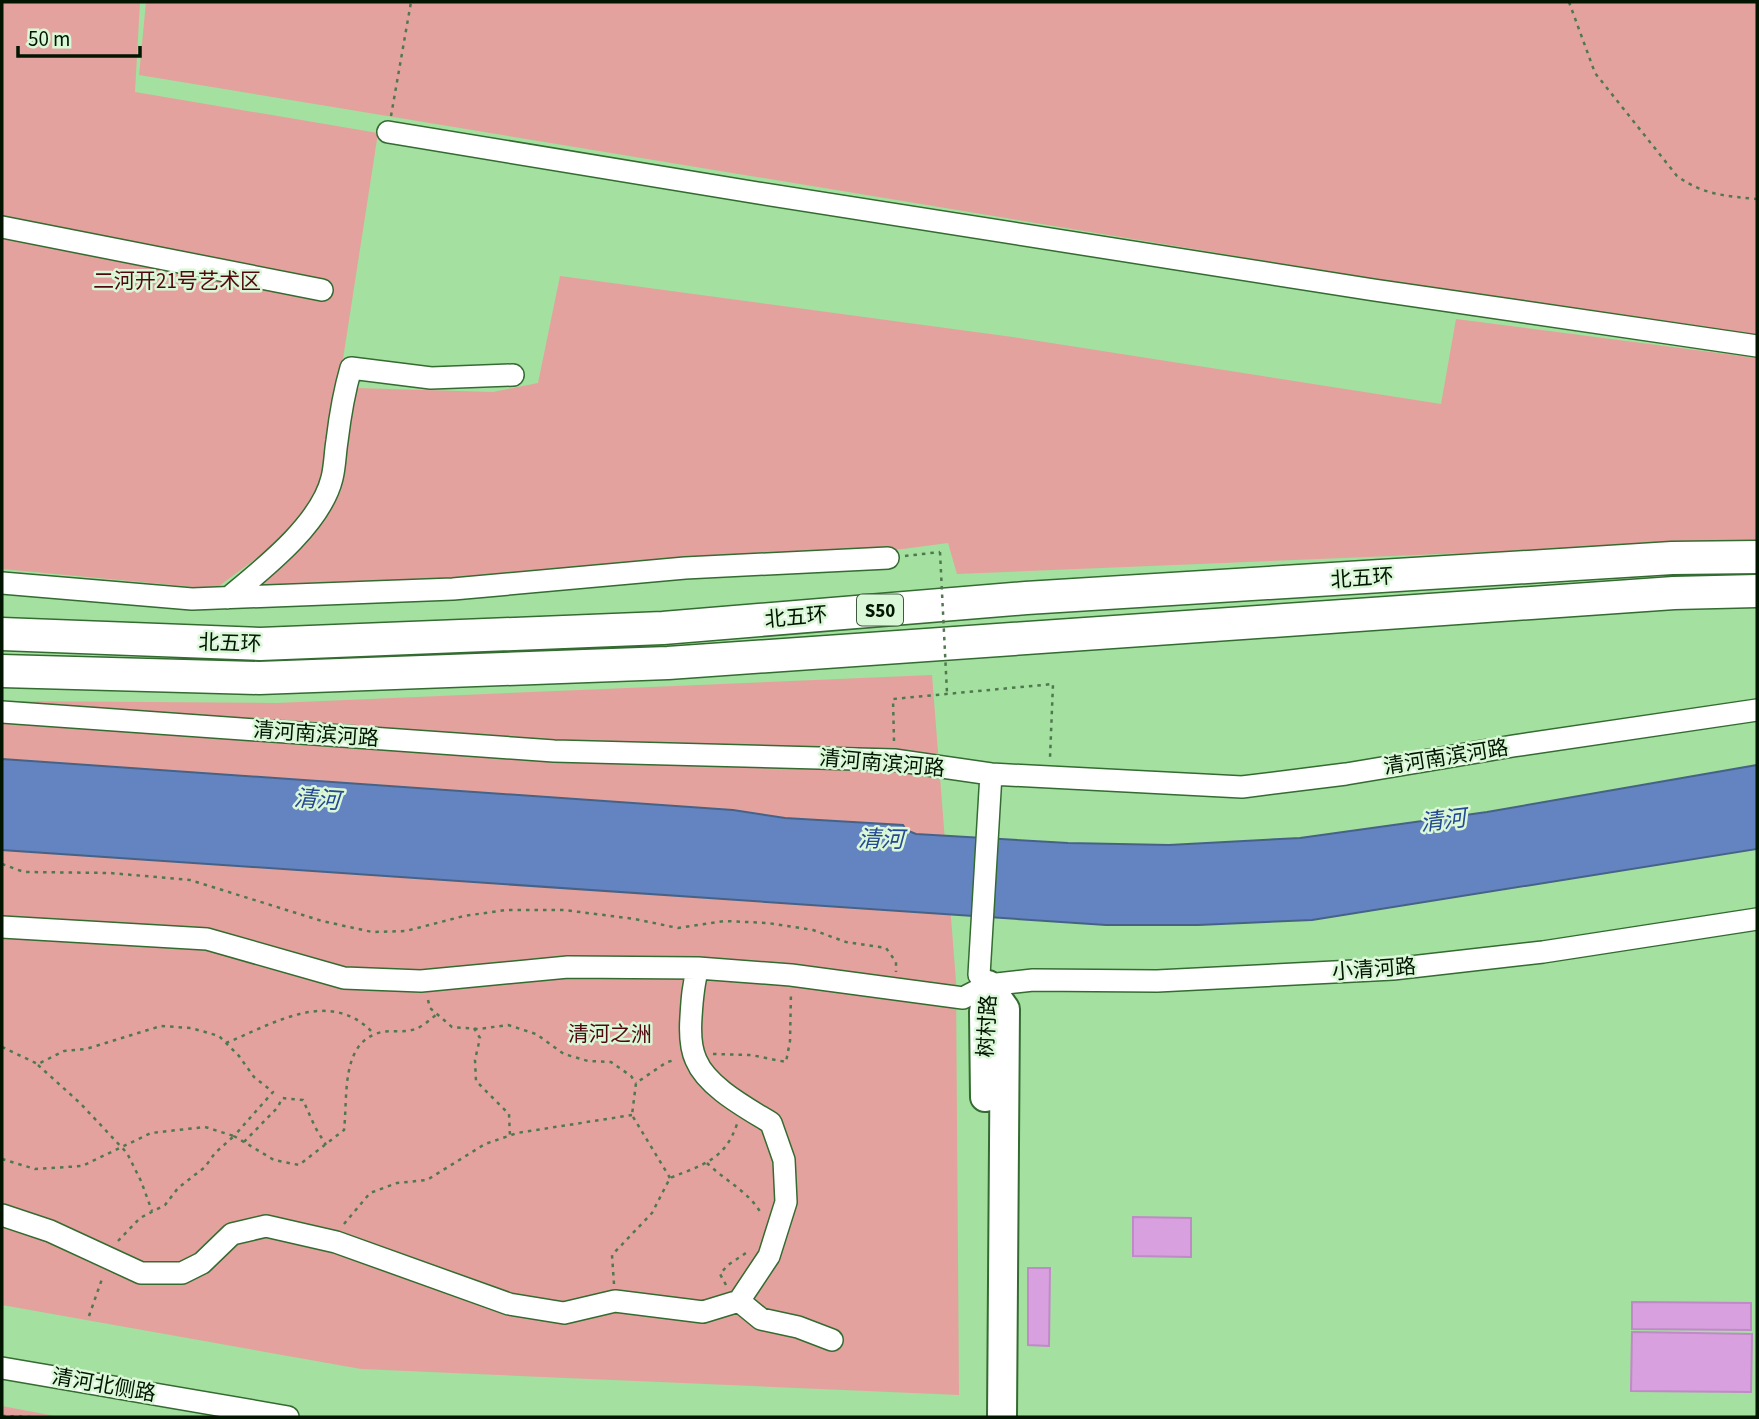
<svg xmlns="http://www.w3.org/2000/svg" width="1759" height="1419" font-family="'Source Sans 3','Noto Sans SC',sans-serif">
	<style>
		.green { fill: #e4a29e }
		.water { fill: #6484c1; stroke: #466387; stroke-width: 2 }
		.building { fill: #d8a0df; stroke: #c089c7; stroke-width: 2 }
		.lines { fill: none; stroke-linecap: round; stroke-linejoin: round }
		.minor-casing { stroke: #346b31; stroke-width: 24 }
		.major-casing { stroke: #346b31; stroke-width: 32 }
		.highway-casing { stroke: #346b31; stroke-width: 35 }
		.path { stroke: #50784e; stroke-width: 2.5; stroke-dasharray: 3.5 5; stroke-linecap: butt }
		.minor { stroke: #fff; stroke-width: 21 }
		.major { stroke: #fff; stroke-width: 28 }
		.highway { stroke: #fff; stroke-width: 32 }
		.path-bridge { stroke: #50784e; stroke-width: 2.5; stroke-dasharray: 3.5 5; stroke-linecap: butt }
		.labels { text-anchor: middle; stroke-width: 5; stroke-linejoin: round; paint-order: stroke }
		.shield { fill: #daf8d7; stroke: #425941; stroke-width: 2 }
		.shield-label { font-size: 19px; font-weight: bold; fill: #011501 }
		.park-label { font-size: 21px; fill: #51070f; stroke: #daf8d7 }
		.street-label { font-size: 21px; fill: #011501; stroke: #daf8d7 }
		.water-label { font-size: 23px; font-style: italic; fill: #244893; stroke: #daf8d7 }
	</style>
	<rect width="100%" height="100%" fill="#a4e09f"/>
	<path class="green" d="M2 2H140L135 92 378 133 323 488 293 531 215 589 2 569Z
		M146 2H1757V342L139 75Z
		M560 276 1019 338 1441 404 1456 319 1757 358V541L957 574 948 543 903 549 448 582 254 587 323 520 341 491 356 388 493 392 538 383Z
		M932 675 956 981 959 1395 361 1369 2 1305V701L276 703Z
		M2 1406 60 1417H2Z"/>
	<path class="water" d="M2 759 733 810 785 818 903 825 906 830 916 834 1068 843 1169 845 1300 838 1487 812 1757 765V849L1312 920 1198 925H1106L2 850Z"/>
	<path class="building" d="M1133 1217 1191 1218V1257L1133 1256Z
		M1028 1268H1050L1049 1346 1028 1345Z
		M1632 1302 1751 1303V1330L1632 1329Z
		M1632 1332 1752 1334 1751 1392 1631 1391Z"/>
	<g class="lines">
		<defs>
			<path id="minor" d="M388 132 758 193 1374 290 1757 346
				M2 227 322 290
				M2 583 192 599 453 589 685 568 888 558
				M228 598C263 569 321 524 332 478 335 466 335 453 337 441 340 416 344 392 351 368L431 378 513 375
				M2 712 554 751 894 760 991 774 1242 787 1346 774 1513 746 1757 710
				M2 927 207 939 344 978 421 981 568 967 698 968 791 975 963 998 988 985 1033 980 1157 981 1393 969 1543 952 1757 919
				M698 968C693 984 692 1000 691 1017 690 1031 690 1047 696 1060 707 1087 747 1108 771 1123L784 1160 786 1202 769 1256 739 1301 761 1319 798 1327 832 1340
				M988 985 979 975 991 774
				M2 1215 50 1231 141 1273H182L202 1263 232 1234 266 1226 336 1242 509 1304 564 1313 615 1301 703 1312 739 1301
				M2 1368 288 1417"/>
			<path id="major" d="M988 985 1005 1009 1002 1417
				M985 1097 984 1012 988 985"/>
			<path id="highway" d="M2 634 260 644 663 628 1026 598 1672 558 1757 557
				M2 671 259 678 668 663 1674 593 1757 591"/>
		</defs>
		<use href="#minor" class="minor-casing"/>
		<use href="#major" class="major-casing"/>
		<use href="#highway" class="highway-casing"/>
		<path class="path" d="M1569 2 1595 73 1677 176C1703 195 1726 196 1757 199
			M391 116 411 2
			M905 556 940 552
			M894 741 893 699 1053 684 1050 758
			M2 864 24 872 110 873 190 880 322 921 372 932 406 931 464 916 506 910H564L635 919 678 928 724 921 768 923 813 930 846 942 886 948 896 962V972
			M428 1000 430 1008 452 1027 479 1029 508 1025 536 1034 564 1054 588 1061 611 1062 631 1076 636 1083
			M474 1028 480 1038 475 1060 476 1081 509 1114 510 1136
			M226 1043C273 1024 330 987 373 1033
			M2 1047 38 1064 64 1051 86 1049 161 1026 191 1028 219 1036 239 1056 254 1077 273 1092 234 1136 274 1160 299 1165 344 1130C348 1096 340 1041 382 1032 392 1030 405 1033 415 1029 422 1027 431 1019 437 1014
			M713 1054 751 1055 786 1062 790 1041 791 992
			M38 1065 80 1103 127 1153 141 1181 152 1211
			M244 1142 278 1107 282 1098 303 1100 315 1127 326 1145
			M2 1159 35 1169 82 1166 151 1133 205 1127 234 1136
			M707 1163C725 1181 749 1191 762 1215
			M670 1178 632 1115 636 1083 667 1062 675 1060
			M344 1224 370 1193 397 1183 427 1180 485 1144 517 1133 632 1115
			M118 1241 140 1218 165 1205 178 1188 205 1167 215 1153 234 1136
			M614 1284 612 1255 652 1213 670 1178C702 1165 725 1160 737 1124
			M726 1285 720 1274 728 1265 749 1251
			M89 1316 103 1276
			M2 1416 31 1417"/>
		<use href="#minor" class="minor"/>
		<use href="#major" class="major"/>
		<use href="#highway" class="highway"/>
		<path class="path-bridge" d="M940 552 947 693"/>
	</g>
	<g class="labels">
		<rect class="shield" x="857" y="594.5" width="46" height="31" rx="5"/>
		<g class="shield-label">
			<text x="880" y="617">S50</text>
		</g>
		<g class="park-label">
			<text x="177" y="288">二河开21号艺术区</text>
			<text x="610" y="1041">清河之洲</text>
		</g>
		<g class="street-label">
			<text transform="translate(1362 578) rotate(-4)" y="7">北五环</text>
			<text transform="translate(796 617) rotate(-5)" y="7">北五环</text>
			<text transform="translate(230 643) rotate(2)" y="7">北五环</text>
			<text transform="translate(316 734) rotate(4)" y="7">清河南滨河路</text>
			<text transform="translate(1446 757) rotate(-9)" y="7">清河南滨河路</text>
			<text transform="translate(882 763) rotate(5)" y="7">清河南滨河路</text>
			<text transform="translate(1374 969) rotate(-4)" y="7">小清河路</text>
			<text transform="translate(987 1026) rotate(-87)" y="7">树村路</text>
			<text transform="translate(104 1385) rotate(10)" y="7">清河北侧路</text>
		</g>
		<g class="water-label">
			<text transform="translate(317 799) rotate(4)" y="8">清河</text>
			<text transform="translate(1443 820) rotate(-7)" y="8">清河</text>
			<text transform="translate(881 839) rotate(1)" y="8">清河</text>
		</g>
	</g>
	<rect width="1759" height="1419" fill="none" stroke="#011501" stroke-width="7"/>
	<path d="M18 46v10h122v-10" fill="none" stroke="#011501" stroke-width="3.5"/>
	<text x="28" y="46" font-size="21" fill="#011501" stroke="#daf8d7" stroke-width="5" paint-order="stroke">50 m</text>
</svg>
